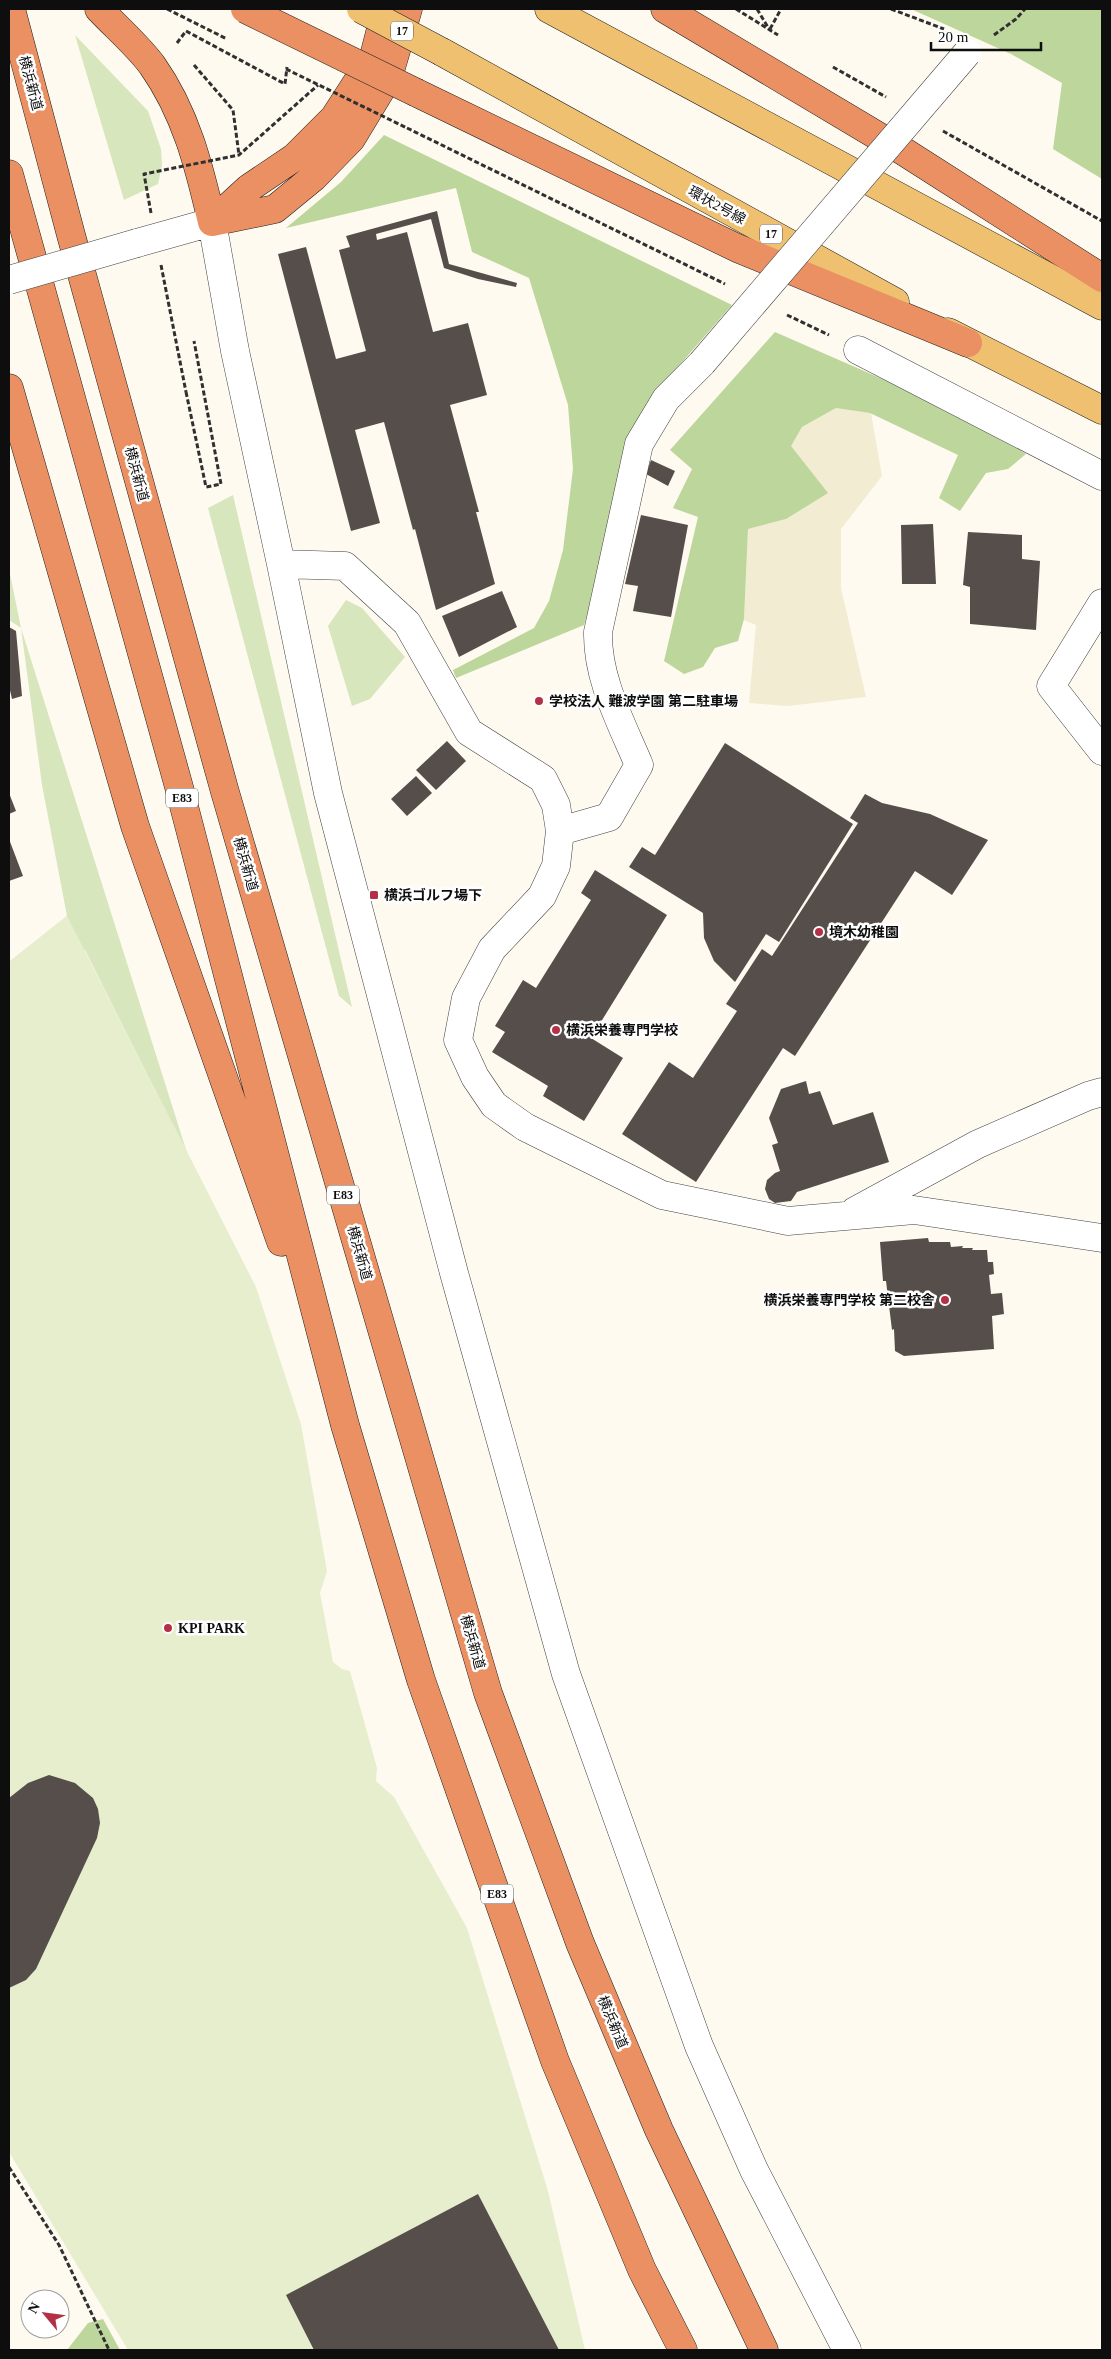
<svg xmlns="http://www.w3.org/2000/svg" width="1111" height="2359" font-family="'Times New Roman','Noto Sans JP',serif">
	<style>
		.farmland { fill: #f2ecd2 }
		.green { fill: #d7e6bc }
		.forest { fill: #bdd69c }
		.pitch { fill: #e7eecd }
		.building { fill: #564e4b }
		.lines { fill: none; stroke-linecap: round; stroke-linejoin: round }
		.minor-casing { stroke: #414141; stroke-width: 29 }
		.major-casing { stroke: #1f1f1f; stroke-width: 29 }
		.highway-casing { stroke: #1f1f1f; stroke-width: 29 }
		.path { stroke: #303030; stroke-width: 3; stroke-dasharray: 5 2.5; stroke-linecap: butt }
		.minor { stroke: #fff; stroke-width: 28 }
		.major { stroke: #eec070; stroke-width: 28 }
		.highway { stroke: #ea9062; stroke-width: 28 }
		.minor-bridge-casing { stroke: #414141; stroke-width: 29; stroke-linecap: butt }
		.major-bridge-casing { stroke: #1f1f1f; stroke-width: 29; stroke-linecap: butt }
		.highway-bridge-casing { stroke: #1f1f1f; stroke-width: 29; stroke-linecap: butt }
		.path-bridge { stroke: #303030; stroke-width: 3; stroke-dasharray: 5 2.5; stroke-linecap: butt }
		.minor-bridge { stroke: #fff; stroke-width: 28 }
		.major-bridge { stroke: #eec070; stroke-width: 28 }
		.highway-bridge { stroke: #ea9062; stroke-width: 28 }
		.poi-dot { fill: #b43046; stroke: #fff; stroke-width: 2 }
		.labels { text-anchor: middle; stroke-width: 5; stroke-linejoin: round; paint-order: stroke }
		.shield { fill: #fff; stroke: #565656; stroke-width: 1 }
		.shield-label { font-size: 12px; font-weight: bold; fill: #0e0e0e }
		.street-label { font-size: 14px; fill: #0e0e0e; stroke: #fff }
		.poi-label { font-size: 14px; font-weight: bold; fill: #0e0e0e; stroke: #fff; text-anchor: start }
	</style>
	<rect width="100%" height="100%" fill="#fefaf0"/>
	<path class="farmland" d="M836 408 871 413 882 476 841 529V588L866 697 787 706 749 703 756 625 744 620 748 529 786 519 791 445 802 427Z"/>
	<path class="green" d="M75 35 148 111 161 149 162 165 158 184 124 200Z
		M233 495 352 1007 339 996 208 508Z
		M9 569 21 628 188 1156 85 950 9 962 67 916 42 785 21 628 9 620Z
		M346 600 362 608 405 657 370 699 352 706 328 626Z"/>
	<path class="forest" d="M911 9H1102V179L1053 149 1062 83 1011 54Z
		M384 135 732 305 655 393 584 625 456 678 453 670 534 628 549 601 563 550 573 469 568 405 529 278 472 252 456 188 286 228 341 182Z
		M775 332 960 413 1026 454 1008 469 986 473 960 511 939 498 958 455 870 413 836 408 802 427 791 446 828 493 786 519 748 529 744 619 738 641 715 648 703 667 684 674 664 661 698 517 673 508 692 469 670 450Z
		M103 2319 120 2350H67L88 2323Z"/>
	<path class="pitch" d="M67 916 256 1287 301 1424 327 1571 320 1593 333 1662 342 1669 350 1671 377 1768 376 1781 394 1797 467 1928 548 2191 585 2350H128L9 2152V962Z"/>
	<path class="building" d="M437 211 449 264 517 283 516 287 478 279 444 268 431 219 376 234 377 240 407 232 433 332 468 323 487 395 450 405 479 512H476L495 584 436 610 415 529 413 530 384 422 355 430 380 523 351 531 278 254 306 247 336 359 366 351 339 250 350 247 346 236Z
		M651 460 675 471 668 486 646 474Z
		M641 515 688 525 671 617 633 611 638 586 625 584Z
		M933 524 936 584H902L901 525Z
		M968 532 1022 535V559L1040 561 1036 630 970 624V587L963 585Z
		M502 591 517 627 459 657 442 616Z
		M9 627 16 631 22 696 12 699 9 686Z
		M447 741 466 761 436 790 416 770Z
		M725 743 853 824 779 942 766 934 735 982 714 961 704 938 703 913 629 867 642 847 655 855Z
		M416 776 432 793 407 816 391 799Z
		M9 793 16 811 9 814Z
		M865 794 882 803 930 814 988 840 952 895 915 871 795 1056 783 1048 696 1182 622 1134 669 1062 693 1078 737 1011 726 1004 762 949 772 956 858 823 850 818Z
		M9 839 23 876 9 881Z
		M595 870 667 915 591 1038 623 1058 584 1121 543 1096 548 1086 492 1052 505 1032 495 1026 523 980 536 988 591 900 581 893Z
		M806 1081 809 1094 820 1091 833 1125 873 1112 889 1162 797 1192 791 1201 775 1203 769 1199 765 1189 767 1180 775 1173 780 1171 772 1145 778 1143 769 1118 781 1089Z
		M928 1238 929 1242H950L951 1247 963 1246 962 1248H973L972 1250H987L988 1262H993L994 1274 989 1275 991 1294 1002 1293 1004 1314 992 1316 994 1349 904 1356 895 1351 894 1329 892 1330 886 1281H883L880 1242Z
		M49 1775 75 1783 93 1798 98 1809 100 1823 97 1838 36 1969 26 1980 9 1988V1798L28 1783Z
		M478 2194 559 2350H314L286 2295Z"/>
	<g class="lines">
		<defs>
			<path id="minor" d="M137 243 212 222 235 351 281 564 328 793 454 1273 566 1674 699 2046 754 2170 847 2350
				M858 350 1102 476
				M281 564 345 566 407 623 469 732 543 779 556 805 560 831 556 866 542 896 492 949 466 998 458 1040 475 1077 494 1105 525 1127 662 1195 788 1221 914 1210 1102 1238
				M1102 603 1051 686 1102 751
				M560 831 609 817 639 765C621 722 597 679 598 632L639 444 666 399 702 363
				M855 1211 978 1144 1088 1096 1102 1092"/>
			<path id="major" d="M549 9 1102 306
				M442 52 895 302
				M948 332 1102 410"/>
			<path id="highway" d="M11 9 71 235 225 792 488 1693 580 1943 659 2130 764 2350
				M99 9C116 27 137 45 152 65 186 113 199 166 212 222
				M665 9 903 151 1102 278
				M417 93 737 248 968 343
				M9 174 179 787 345 1425 421 1680 555 2061 642 2270 683 2350
				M213 221 249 188 295 157 334 118 374 56 386 9
				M212 222 275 209 314 177 351 139 388 78 408 9
				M9 388 135 826 281 1242"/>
		</defs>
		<use href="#minor" class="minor-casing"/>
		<use href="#major" class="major-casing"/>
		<use href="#highway" class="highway-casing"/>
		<path class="path" d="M736 9 778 35
			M757 9 769 29
			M891 9 944 29
			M770 29 781 9
			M994 35 1016 19 1025 9
			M177 43 186 31 285 84 287 67
			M194 65 233 110 239 155
			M833 67 886 97
			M407 128 725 284
			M943 131 1102 221
			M787 315 829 335
			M186 392 206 487 221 484 194 341
			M9 2167 59 2245 109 2350"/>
		<use href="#minor" class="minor"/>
		<use href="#major" class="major"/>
		<use href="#highway" class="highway"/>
		<defs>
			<path id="minor-bridge" d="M9 280 137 243
				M702 363 967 53"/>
			<path id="major-bridge" d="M361 9 442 52"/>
			<path id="highway-bridge" d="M245 9 417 93"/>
		</defs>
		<use href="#minor-bridge" class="minor-bridge-casing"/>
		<use href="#major-bridge" class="major-bridge-casing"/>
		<use href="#highway-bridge" class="highway-bridge-casing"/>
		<path class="path-bridge" d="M167 9 227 39
			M286 69 407 128
			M151 213 144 174 239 155 318 85
			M161 265 186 392"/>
		<use href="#minor-bridge" class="minor-bridge"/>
		<use href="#major-bridge" class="major-bridge"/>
		<use href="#highway-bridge" class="highway-bridge"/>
	</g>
	<g class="poi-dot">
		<circle cx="539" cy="701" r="5"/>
		<rect x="369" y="890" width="10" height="10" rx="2.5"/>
		<circle cx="819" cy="932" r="5"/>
		<circle cx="556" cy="1030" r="5"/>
		<circle cx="945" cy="1300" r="5"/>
		<circle cx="168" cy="1628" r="5"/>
	</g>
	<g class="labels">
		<g class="shield">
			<rect x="391" y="21.5" width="22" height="19" rx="4"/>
			<rect x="760" y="224.5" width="22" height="19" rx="4"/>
			<rect x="166" y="788.5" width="32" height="19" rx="4"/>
			<rect x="327" y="1185.5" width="32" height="19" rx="4"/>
			<rect x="481" y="1884.5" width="32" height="19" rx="4"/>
		</g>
		<g class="shield-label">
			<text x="402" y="35">17</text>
			<text x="771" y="238">17</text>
			<text x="182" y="802">E83</text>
			<text x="343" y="1199">E83</text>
			<text x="497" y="1898">E83</text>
		</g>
		<g class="street-label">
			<text transform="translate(31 83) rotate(75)" y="5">横浜新道</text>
			<text transform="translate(717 205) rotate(29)" y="5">環状2号線</text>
			<text transform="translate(137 474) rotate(75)" y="5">横浜新道</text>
			<text transform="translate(246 864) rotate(74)" y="5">横浜新道</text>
			<text transform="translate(360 1253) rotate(74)" y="5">横浜新道</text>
			<text transform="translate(473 1642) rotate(74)" y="5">横浜新道</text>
			<text transform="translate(613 2022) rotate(67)" y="5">横浜新道</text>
		</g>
		<g class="poi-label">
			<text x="549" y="706">学校法人 難波学園 第二駐車場</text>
			<text x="384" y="900">横浜ゴルフ場下</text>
			<text x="829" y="937">境木幼稚園</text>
			<text x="566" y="1035">横浜栄養専門学校</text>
			<text x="935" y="1305" text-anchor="end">横浜栄養専門学校 第二校舎</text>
			<text x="178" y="1633">KPI PARK</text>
		</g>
	</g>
	<rect width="1111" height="2359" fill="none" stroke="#0e0e0e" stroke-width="20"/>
	<g transform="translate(45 2314) rotate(299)"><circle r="24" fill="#ffffff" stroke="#9f9f9f"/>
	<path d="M0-4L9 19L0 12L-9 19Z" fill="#b43046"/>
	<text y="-8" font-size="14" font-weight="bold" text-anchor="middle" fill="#0e0e0e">N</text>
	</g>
	<path d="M931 42v8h110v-8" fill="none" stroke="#0e0e0e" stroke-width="2.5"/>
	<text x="938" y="42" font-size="15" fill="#0e0e0e" stroke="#ffffff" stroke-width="4" paint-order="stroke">20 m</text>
</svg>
